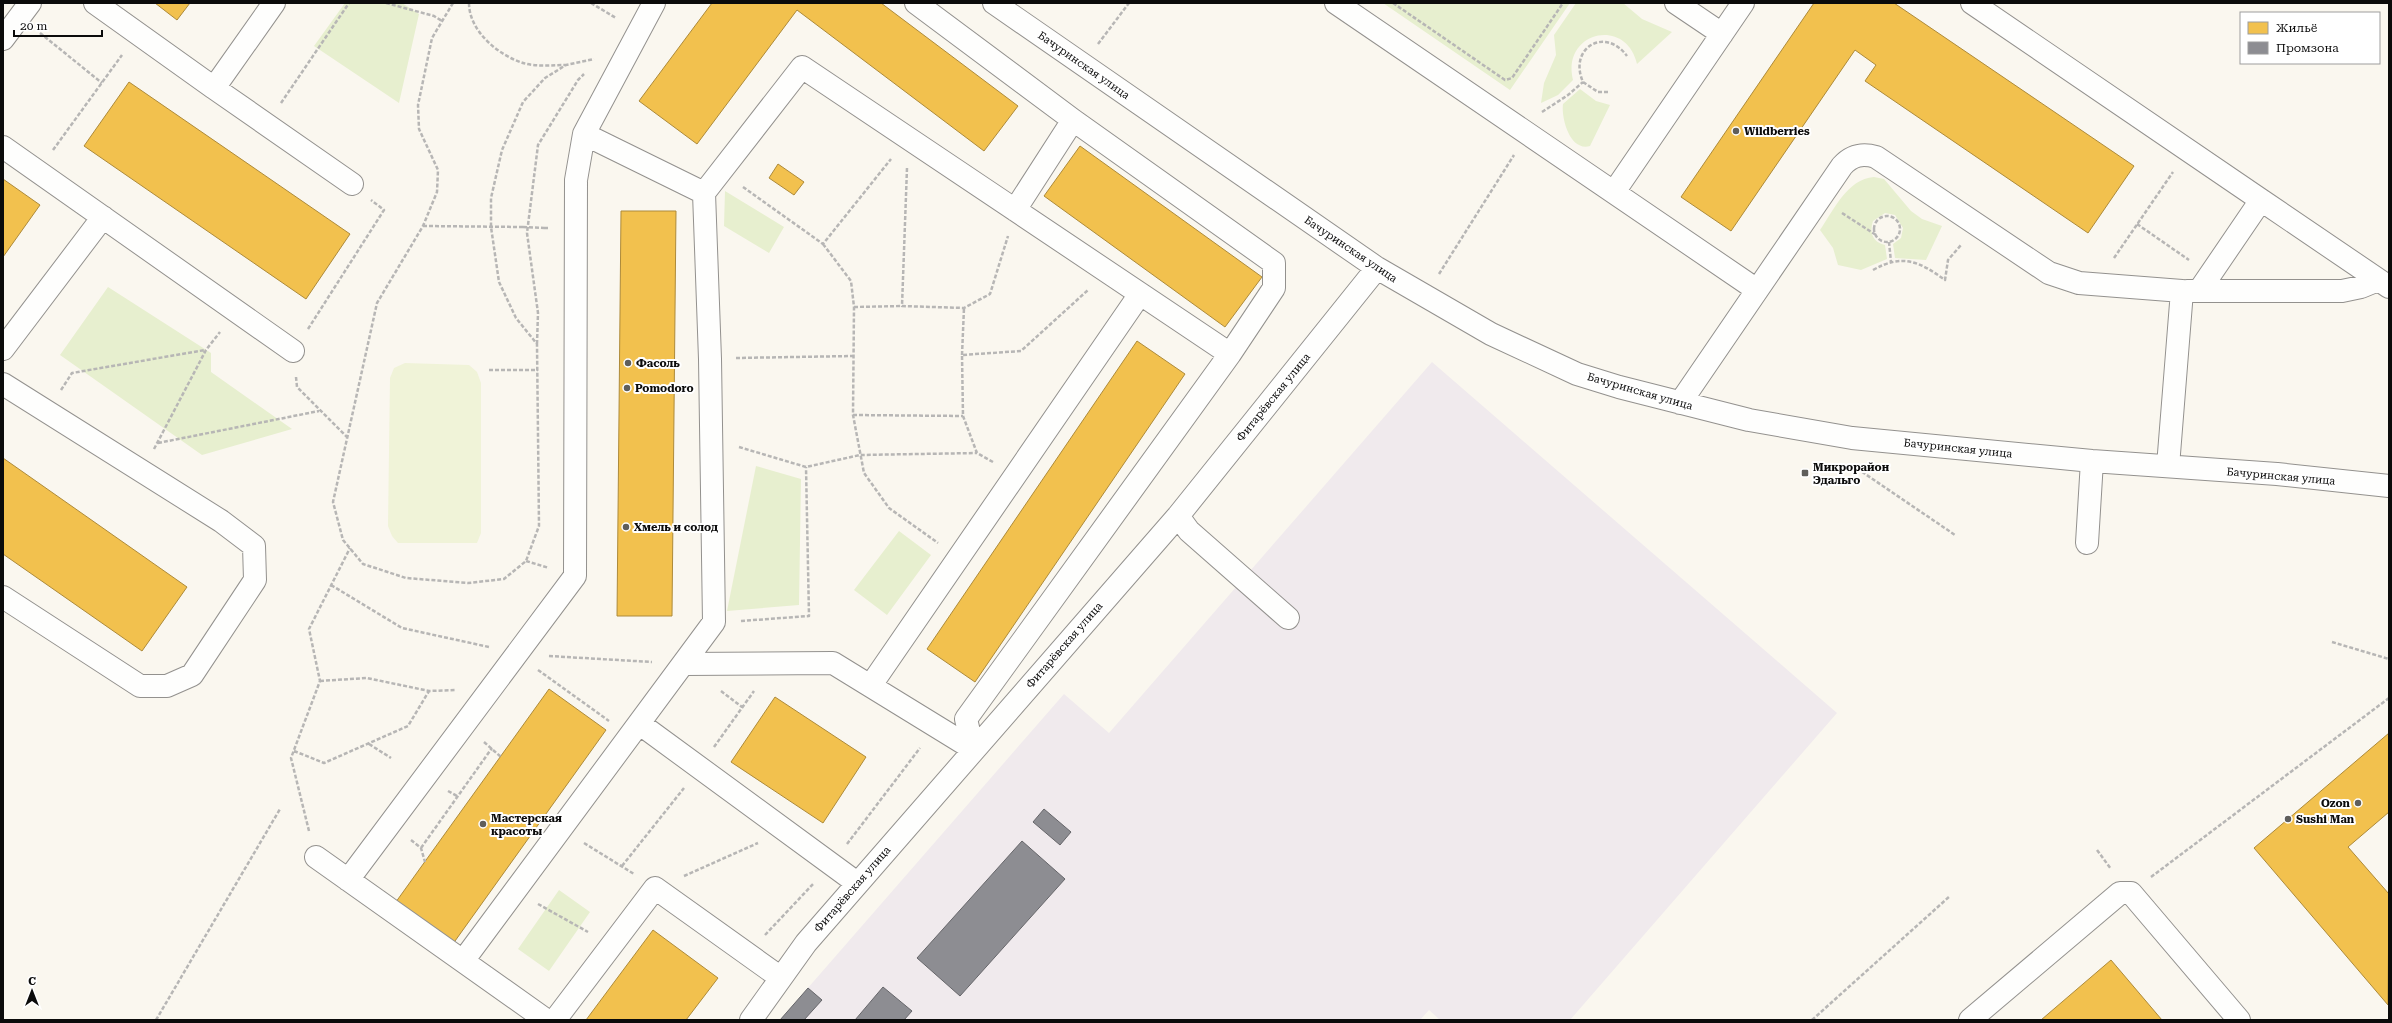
<svg xmlns="http://www.w3.org/2000/svg" width="2392" height="1023" font-family="'Roboto Serif',serif">
	<style>
		.industrial { fill: #f0eaed }
		.green { fill: #e7efcf }
		.pitch { fill: #f0f3d8 }
		.homes { fill: #f2c14e; stroke: #ad8a3a }
		.industry { fill: #8d8d92; stroke: #66666a }
		.lines { fill: none; stroke-linecap: round; stroke-linejoin: round }
		.minor-casing { stroke: #93918e; stroke-width: 24 }
		.path { stroke: #b7b6b5; stroke-width: 2.5; stroke-dasharray: 4 2; stroke-linecap: butt }
		.minor { stroke: #fefefd; stroke-width: 22 }
		.path-bridge { stroke: #b7b6b5; stroke-width: 2.5; stroke-dasharray: 4 2; stroke-linecap: butt }
		.poi-dot { fill: #5f5e5b; stroke: #fff; stroke-width: 1.5 }
		.labels { text-anchor: middle; stroke-width: 4; stroke-linejoin: round; paint-order: stroke }
		.street-label { font-size: 11px; fill: #0b0b0b; stroke: #fff }
		.poi-label { font-size: 11px; font-weight: bold; fill: #0b0b0b; stroke: #fff; text-anchor: start }
	</style>
	<rect width="100%" height="100%" fill="#faf7ef"/>
	<path class="industrial" d="M1432 362 1837 713 1570 1020H1440L1429 1010 1420 1020H780L1064 694 1109 733Z"/>
	<path class="green" d="M345 3H402L419 14 399 103 314 46Z
		M1383 3H1570L1510 90Z
		M1576 3H1623L1642 19 1672 32 1637 64C1626 16 1561 32 1573 80L1558 95 1541 103 1544 83 1556 55 1554 35Z
		M1580 89 1596 101 1610 105 1590 146C1570 152 1561 118 1563 104Z
		M1874 177 1884 179 1911 211 1922 219 1942 226 1926 260 1895 258 1893 244 1901 238 1903 228 1895 215 1885 213 1873 221C1869 233 1873 242 1885 245L1887 259 1861 270 1838 265 1833 248 1820 230C1834 210 1847 179 1874 177Z
		M725 191 784 227 769 253 724 226Z
		M108 287 211 353V372L292 429 202 455 60 355Z
		M756 466 801 479 799 605 727 611Z
		M899 531 931 555 887 615 854 590Z
		M559 890 590 912 549 971 518 949Z"/>
	<path class="pitch" d="M405 363 469 365 477 372 481 383V533L477 543H398L392 536 388 526 390 378 394 368Z"/>
	<path class="homes" d="M155 3H190L177 20Z
		M712 3H881L1018 106 984 151 797 10 697 144 639 101Z
		M1814 3H1894L2134 166 2088 233 1865 81 1876 65 1855 50 1731 231 1681 197Z
		M129 82 350 234 306 299 84 146Z
		M1080 146 1262 277 1225 327 1044 196Z
		M778 164 804 182 794 195 769 178Z
		M3 179 40 205 3 257Z
		M621 211H676L672 616H617Z
		M1137 341 1185 374 975 682 927 649Z
		M3 458 187 587 142 651 3 554Z
		M549 689 606 730 450 948 393 906Z
		M775 697 866 757 823 823 731 762Z
		M2389 733V812L2348 847 2389 894 2388 1005 2254 848Z
		M653 930 718 978 686 1020H586Z
		M2111 960 2162 1020H2041Z"/>
	<path class="industry" d="M1044 809 1071 832 1060 845 1033 822Z
		M1022 841 1065 879 960 996 917 958Z
		M883 987 912 1011 904 1020H855Z
		M808 988 822 1000 804 1020H780Z"/>
	<g class="lines">
		<defs>
			<path id="minor" d="M95 3 214 88 274 3
				M916 3 1073 120 1274 263V288L1230 354 966 719 973 749
				M994 3 1377 268 1491 334 1577 374 1619 387 1749 420 1852 438 2092 461 2277 474 2389 486
				M1336 3 1757 290
				M1676 3 1722 34
				M1972 3 2261 200 2199 291
				M3 39 30 3
				M214 88 352 184
				M3 147 293 351
				M1614 192 1743 3
				M704 193 802 67 1230 354
				M2261 200 2389 287
				M1015 210 1073 120
				M2187 291H2342L2361 287 2378 280
				M3 349 103 217
				M3 384 221 521 254 546 255 580 192 675 167 686H140L3 597
				M1680 403 1842 166C1852 155 1862 153 1876 157L2049 273 2079 283 2182 291 2168 466
				M1178 516 1189 531 1288 618
				M2087 543 2092 461
				M684 664 833 663 973 749
				M871 685 1140 294
				M640 724 857 883
				M316 857 546 1020
				M348 880 575 576 576 180 584 134 654 3
				M463 961 714 622 710 359 704 193 584 134
				M555 1020 655 888 781 978
				M751 1020 806 943 1178 516 1377 268
				M1970 1020 2120 893H2131L2239 1020"/>
		</defs>
		<use href="#minor" class="minor-casing"/>
		<path class="path" d="M386 3 434 16 442 21
			M453 3 432 38 418 105 419 129 438 170 437 192 423 226 377 303 333 502 343 540 363 564 406 578 468 583 504 579 526 561 539 526 537 344 516 318 499 282 491 227V198L502 150 523 102 545 78 566 65 594 59
			M469 3C469 31 498 55 523 63 536 67 553 65 566 65
			M591 3 616 18
			M1393 3 1505 80 1512 78 1563 3
			M40 33 102 83
			M1098 44 1129 3
			M1608 92H1598L1583 82C1568 48 1605 26 1627 56
			M281 103 349 3
			M1542 112 1568 95 1583 82
			M53 150 122 55
			M907 168 902 306 964 308 990 294 1008 236
			M743 187 823 244 891 159
			M1842 213 1876 235
			M1874 229a13 13 0 1 1 26 0a13 13 0 1 1-26 0Z
			M2137 224 2189 260
			M423 226 523 227
			M544 228H550
			M1889 242 1891 262
			M823 244 851 281 854 307 853 415 864 473 889 508 938 543
			M2114 258 2173 172
			M1873 270C1903 253 1920 262 1945 280L1948 260 1961 245
			M1439 274 1514 155
			M854 307 902 306
			M308 329 384 210 371 200
			M537 344 538 313 527 233 538 145 578 80 584 74
			M962 355 964 308
			M736 358 853 356
			M489 370H538
			M296 377 297 387 347 437
			M61 390 72 373 205 350
			M853 415 963 416
			M158 443 319 411
			M739 447 806 467 860 455 977 453
			M154 449 206 350 220 332
			M993 462 977 453 963 416 962 355 1021 351 1088 290
			M1852 465 1955 535
			M526 561 549 568
			M331 585 402 628 489 647
			M741 621 809 616 806 467
			M2332 642 2389 659
			M549 656 652 662
			M538 670 609 721
			M320 681 367 678 429 691 456 690
			M721 691 742 707
			M484 742 501 757
			M369 744 391 758
			M714 747 754 691
			M294 751 324 763 408 726 429 691
			M448 791 457 796
			M309 831 291 758 320 681 309 629 350 548
			M411 840 421 848 425 862
			M584 843 634 874
			M847 844 920 748
			M421 848 492 748
			M2097 850 2111 869
			M622 866 684 788
			M684 876 758 843
			M2151 877 2389 698
			M538 904 588 932
			M765 935 814 883
			M156 1020 280 809
			M1812 1020 1950 896"/>
		<use href="#minor" class="minor"/>
		<path class="path-bridge" d="M523 227 544 228"/>
	</g>
	<g class="poi-dot">
		<circle cx="1736" cy="131" r="4"/>
		<circle cx="628" cy="363" r="4"/>
		<circle cx="627" cy="388" r="4"/>
		<rect x="1801" y="469" width="8" height="8" rx="2"/>
		<circle cx="626" cy="527" r="4"/>
		<circle cx="2358" cy="803" r="4"/>
		<circle cx="2288" cy="819" r="4"/>
		<circle cx="483" cy="824" r="4"/>
	</g>
	<g class="labels">
		<g class="street-label">
			<text transform="translate(1084 65) rotate(35)" y="4">Бачуринская улица</text>
			<text transform="translate(1351 249) rotate(34)" y="4">Бачуринская улица</text>
			<text transform="translate(1640 391) rotate(16)" y="4">Бачуринская улица</text>
			<text transform="translate(1273 397) rotate(-51)" y="4">Фитарёвская улица</text>
			<text transform="translate(1958 448) rotate(6)" y="4">Бачуринская улица</text>
			<text transform="translate(2281 476) rotate(5)" y="4">Бачуринская улица</text>
			<text transform="translate(1064 645) rotate(-49)" y="4">Фитарёвская улица</text>
			<text transform="translate(852 889) rotate(-49)" y="4">Фитарёвская улица</text>
		</g>
		<g class="poi-label">
			<text x="1744" y="135">Wildberries</text>
			<text x="636" y="367">Фасоль</text>
			<text x="635" y="392">Pomodoro</text>
			<text x="1813" y="471">Микрорайон<tspan x="1813" dy="13">Эдальго</tspan></text>
			<text x="634" y="531">Хмель и солод</text>
			<text x="2350" y="807" text-anchor="end">Ozon</text>
			<text x="491" y="822">Мастерская<tspan x="491" dy="13">красоты</tspan></text>
			<text x="2296" y="823">Sushi Man</text>
		</g>
	</g>
	<rect width="2392" height="1023" fill="none" stroke="#0b0b0b" stroke-width="8"/>
	<rect x="2240" y="12" width="140" height="52" fill="#ffffff" stroke="#9d9d9d"/>
	<rect x="2248" y="22" width="20" height="12" fill="#f2c14e" stroke="#9d9d9d"/>
	<text x="2276" y="32" font-size="12" fill="#0b0b0b">Жильё</text>
	<rect x="2248" y="42" width="20" height="12" fill="#8d8d92" stroke="#9d9d9d"/>
	<text x="2276" y="52" font-size="12" fill="#0b0b0b">Промзона</text>
	<g transform="translate(32 991)" stroke="#ffffff" stroke-width="3" paint-order="stroke">
	<path d="M0-3L7 15L0 10L-7 15Z" fill="#0b0b0b"/>
	<text y="-6" font-size="11" font-weight="bold" text-anchor="middle" fill="#0b0b0b">С</text>
	</g>
	<path d="M14 30v6h88v-6" fill="none" stroke="#0b0b0b" stroke-width="2"/>
	<text x="20" y="30" font-size="12" fill="#0b0b0b" stroke="#ffffff" stroke-width="3" paint-order="stroke">20 m</text>
</svg>
